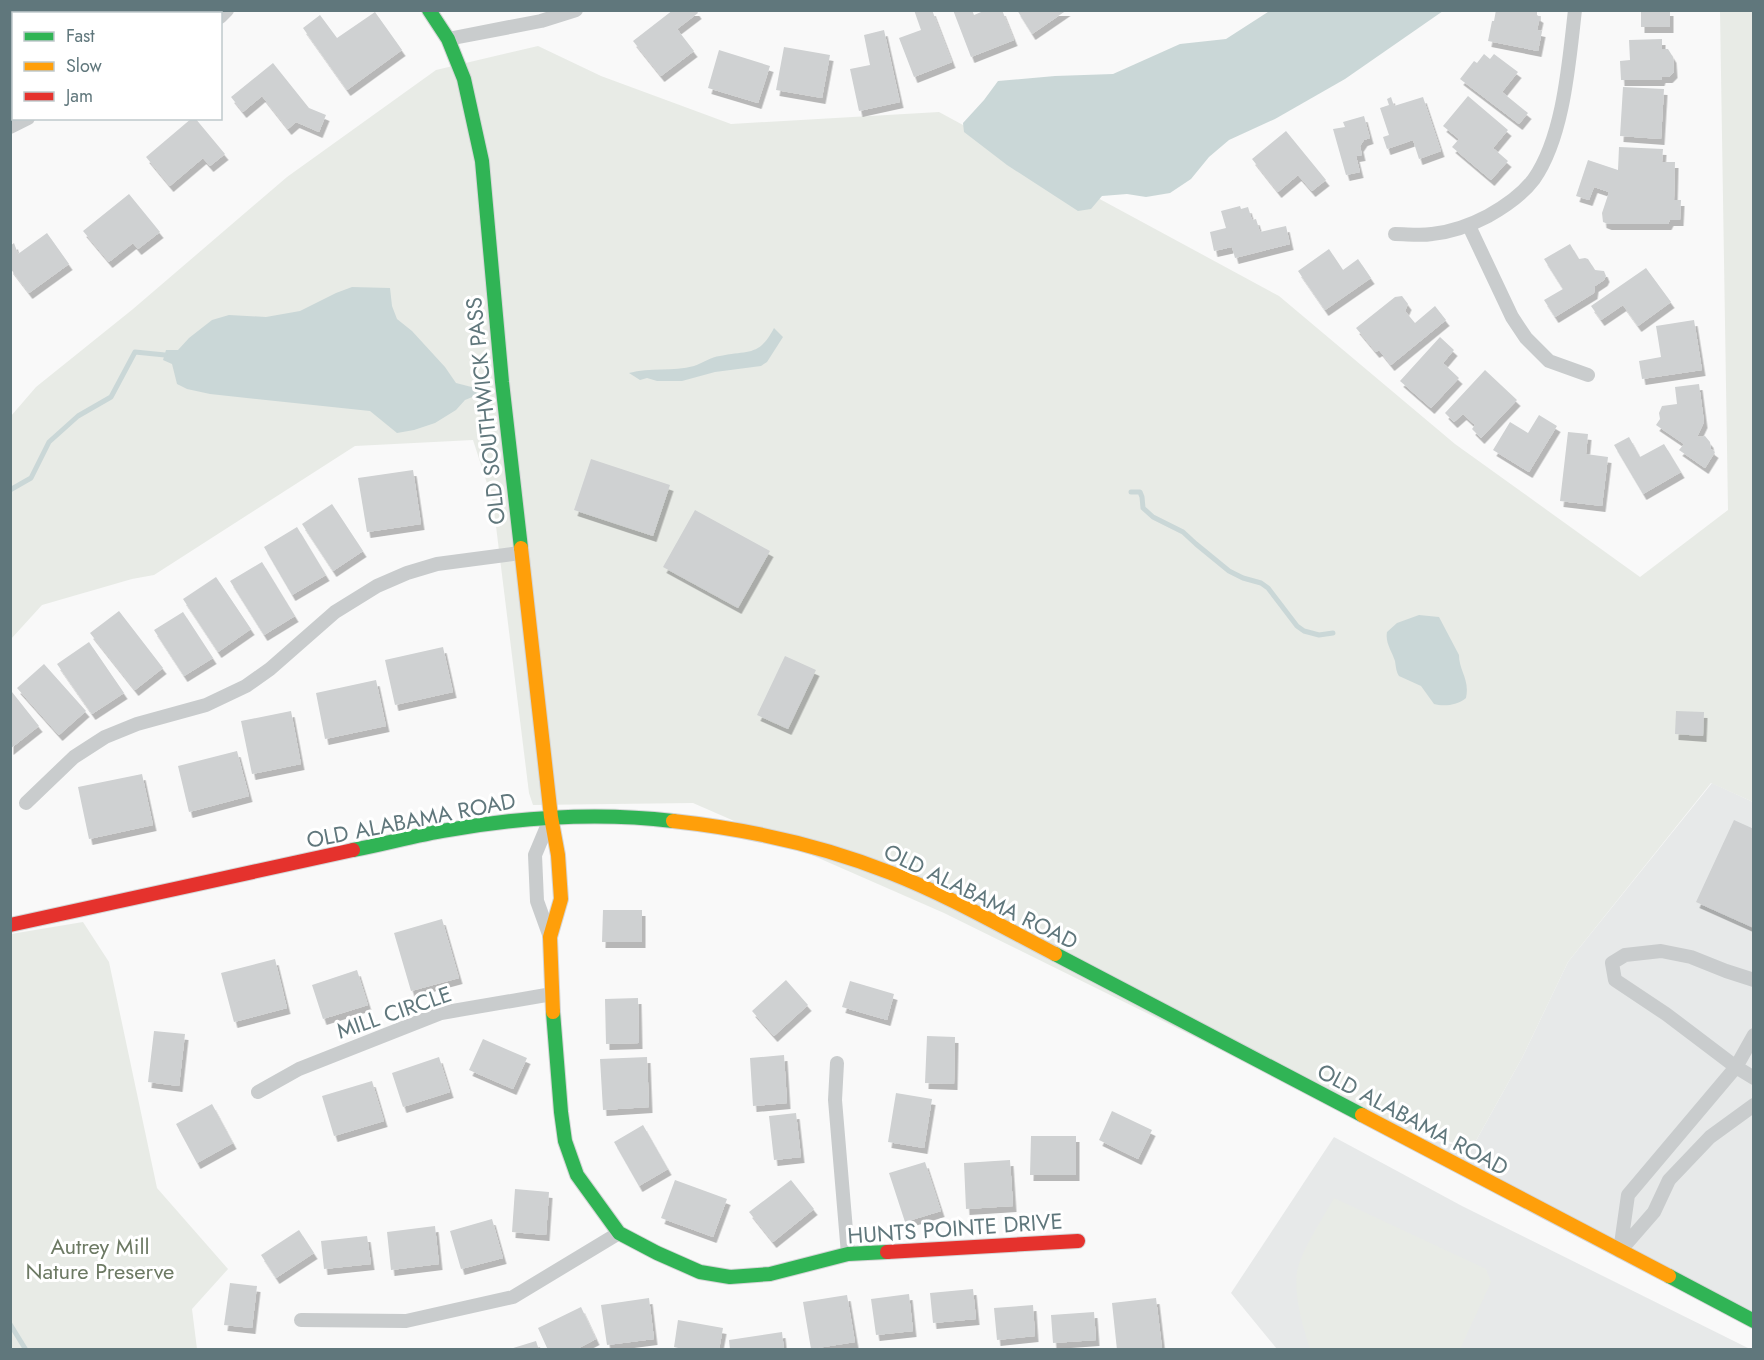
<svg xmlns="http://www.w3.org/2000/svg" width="1764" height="1360" font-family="Jost,sans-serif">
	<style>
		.built { fill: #e7e9e9 }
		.green { fill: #e8ebe6 }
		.water { fill: #cad7d7 }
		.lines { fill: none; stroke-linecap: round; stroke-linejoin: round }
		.stream { stroke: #cad7d7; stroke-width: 5 }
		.building { fill: #cfd1d2; filter: url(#shadow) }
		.fast-casing { stroke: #d4d5d6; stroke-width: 16 }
		.slow-casing { stroke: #d4d5d6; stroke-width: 16 }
		.jam-casing { stroke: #d4d5d6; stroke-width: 16 }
		.street { stroke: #c9cccd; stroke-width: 14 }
		.fast { stroke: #30b455; stroke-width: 14 }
		.slow { stroke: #ff9f0a; stroke-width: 14 }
		.jam { stroke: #e5322d; stroke-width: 14 }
		.labels { text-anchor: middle; stroke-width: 6; stroke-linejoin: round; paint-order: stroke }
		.street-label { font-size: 22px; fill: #60777c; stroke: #fff }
		.park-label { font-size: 22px; fill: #6d7a64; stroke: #fff }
	</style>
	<defs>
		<filter id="shadow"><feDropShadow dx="3.5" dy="6" stdDeviation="0" flood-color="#0004"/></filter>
	</defs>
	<rect width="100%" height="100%" fill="#f9f9f9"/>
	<path class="built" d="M1712 783 1753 802V1323L1383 1131 1472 1148 1522 1058 1568 962Z
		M1334 1137 1462 1206 1750 1349H1277L1231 1293Z"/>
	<path class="green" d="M1720 11H1753V802L1711 783 1568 962 1522 1058 1472 1148 1349 1113 944 913 693 803 533 805 529 793 493 502 473 440 355 446 154 575 132 579 42 605 11 639V416L36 387 133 309 287 177 436 70 538 46 601 76 731 124 939 112 1279 296 1455 444 1640 577 1728 510Z
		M83 922 109 962 157 1188 228 1269 192 1309 197 1349 11 1350V934Z
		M1334 1198 1486 1269 1491 1282 1460 1349H1310C1303 1327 1292 1291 1298 1268 1304 1246 1323 1218 1334 1198Z"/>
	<path class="water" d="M1271 10 1443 11 1345 79 1275 119 1229 140 1209 157 1191 179 1170 193 1146 197 1127 194 1102 196 1091 209 1078 211 1007 165 964 132 963 123 984 100 998 81 1055 76 1113 74 1180 44 1226 39Z
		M352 287 390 288 392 306 397 319 412 331 445 367 456 383 487 391 465 400 456 410 435 423 414 430 397 433 370 411 210 394 187 389 177 384 172 364 163 360 166 350H178L189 338 212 320 229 315 266 317 300 311 336 293Z
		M774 328 783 337 767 362 761 366 715 372 682 381H657L647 378 640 380 629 373C650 367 673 372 694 366 703 363 711 357 720 356 749 350 759 357 774 328Z
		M1419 615 1439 617 1459 655C1459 671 1470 679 1466 698 1458 705 1444 707 1434 704L1421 686 1399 676C1396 671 1396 667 1395 661 1392 651 1385 643 1387 632L1397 623Z"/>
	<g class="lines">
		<path class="stream" d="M10 490 31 478 49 442 78 416 111 397 135 352 165 355
			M1131 492H1140L1142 497 1143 508 1153 517 1183 532 1196 544 1229 571 1243 578 1261 583 1268 588 1297 626 1304 631 1319 635 1333 633
			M10 1324 26 1350"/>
	</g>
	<path class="building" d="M18 10H53L54 14H20Z
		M673 10H696L698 13 677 29 694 51 661 76 633 41Z
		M914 10H932L952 62 914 77 899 38 921 30Z
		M953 10H972L974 15 986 10H1002L1014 40 971 57Z
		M1017 10H1067L1032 34Z
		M1496 10H1537V15L1540 17 1537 30 1542 31 1538 51 1488 41 1492 21H1494Z
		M1641 10H1670V27H1641Z
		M375 12 402 50 347 90 303 28 320 15 337 38Z
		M884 30 900 102 859 111 850 69 870 65 864 35Z
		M1662 39V49H1668L1673 57 1674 72 1669 77H1662L1661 80H1621L1620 61 1630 60 1629 40Z
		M784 47 830 55 822 98 776 90Z
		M719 50 770 66 758 103 708 88Z
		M1484 54 1490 59 1494 54 1518 72 1502 92 1528 113 1519 124 1460 79 1474 61 1477 63Z
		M273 63 309 108 326 115 319 132 296 122 288 129 262 96 243 112 231 97Z
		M1623 87 1664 89 1661 139 1620 136Z
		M1468 96 1508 130 1493 148 1508 161 1491 180 1452 147 1459 139 1443 126Z
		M1391 97 1394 106 1423 97 1441 151 1419 159 1413 140 1387 149 1383 137 1389 135 1380 108 1389 105 1387 99Z
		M1364 116 1370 138 1364 140 1360 146 1362 155 1356 156 1360 172 1346 175 1333 129 1345 127 1343 122Z
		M192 118H195L225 154 210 166 203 158 170 186 146 157Z
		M1286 131 1326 180 1312 191 1298 175 1278 192 1252 159Z
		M1619 147 1663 149 1662 162H1675L1674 200H1681L1680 220H1670L1668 224H1608L1603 222 1602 213 1609 192 1594 187 1589 200 1576 196 1588 160 1618 170Z
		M129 194 160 232 138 249 133 243 109 262 83 231Z
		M1240 206 1241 209 1248 207 1252 220 1256 219 1260 232 1286 226 1290 244 1235 258 1232 247 1214 251 1210 232 1226 228 1221 211Z
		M47 233 69 264 29 293 10 268V246L14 243 18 254Z
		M1570 244 1579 259 1585 258 1588 259 1595 270 1604 271 1606 276 1604 280 1595 286 1594 293 1555 317 1544 300 1563 289 1544 259Z
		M1329 249 1343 270 1358 259 1371 278 1325 310 1298 271Z
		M1646 268 1671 302 1638 326 1623 305 1601 320 1591 306Z
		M1402 296 1408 304 1405 311 1415 323 1435 306 1446 320 1391 365 1379 350 1376 352 1356 328 1395 297Z
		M1694 320 1702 370 1642 379 1639 361 1661 357 1656 326Z
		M1440 337 1454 350 1443 363 1459 378 1431 408 1400 381Z
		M1485 370 1517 400 1481 438 1472 429 1475 425 1463 414 1454 422 1445 413Z
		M1699 384 1704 422 1697 437 1705 436 1710 442 1711 449 1715 452 1705 468 1679 450 1684 444 1656 425 1660 419 1659 413 1662 406 1677 404 1675 387Z
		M1539 415 1557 426 1529 472 1493 450 1510 422 1528 433Z
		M1568 432 1588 434 1586 454 1608 457 1602 506 1560 501Z
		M1629 437 1640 457 1664 444 1681 472 1643 494 1614 445Z
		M591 459 670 485 653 536 574 510Z
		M413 470 421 524 367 532 358 478Z
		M332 504 363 551 333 571 302 524Z
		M695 510 770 551 738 608 663 567Z
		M297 527 326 575 292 595 264 547Z
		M262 562 295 616 264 635 230 581Z
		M216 577 251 629 218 652 183 599Z
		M119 611 163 668 135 690 90 633Z
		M183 612 213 658 184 676 154 630Z
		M89 642 124 693 92 714 57 664Z
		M443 647 453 692 395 705 385 660Z
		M785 656 816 670 788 729 757 715Z
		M44 664 86 711 59 735 17 688Z
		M376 680 386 726 325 739 316 693Z
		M12 692 39 726 10 749V694Z
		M291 711 301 764 252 774 241 721Z
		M1676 711 1704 712 1703 736 1675 734Z
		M237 751 249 796 189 812 178 766Z
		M142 774 153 825 89 839 78 787Z
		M1734 820 1754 829V928L1696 902Z
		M603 910H642V942H602Z
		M442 919 459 978 411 991 394 933Z
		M275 959 287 1008 234 1022 221 973Z
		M357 970 368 1005 323 1019 312 985Z
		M786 980 808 1005 774 1036 752 1011Z
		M850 981 894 994 887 1020 842 1007Z
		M638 998 639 1043 606 1044 605 999Z
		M154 1031 185 1034 179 1086 148 1082Z
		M927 1036 955 1037 954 1084 925 1083Z
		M483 1039 527 1058 513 1089 469 1070Z
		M784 1055 787 1103 753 1106 750 1058Z
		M439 1057 450 1092 403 1107 392 1073Z
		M647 1057 649 1107 603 1110 600 1059Z
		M372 1081 384 1121 334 1136 322 1096Z
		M896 1093 932 1099 924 1148 888 1142Z
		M212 1104 233 1143 197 1163 176 1124Z
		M1112 1111 1152 1130 1138 1159 1099 1140Z
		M796 1113 801 1157 774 1160 769 1116Z
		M643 1125 668 1169 639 1186 614 1142Z
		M1031 1136H1076V1175H1030Z
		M1010 1160 1013 1206 966 1209 964 1163Z
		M925 1162 941 1211 905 1222 889 1173Z
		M675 1180 727 1199 713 1237 661 1218Z
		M791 1180 814 1209 773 1242 749 1212Z
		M515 1189 549 1192 546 1235 512 1232Z
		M492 1219 503 1258 461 1269 450 1231Z
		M435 1226 439 1264 391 1270 387 1232Z
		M299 1230 314 1253 276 1278 261 1255Z
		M367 1236 371 1264 324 1269 321 1241Z
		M230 1283 257 1286 252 1328 224 1325Z
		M973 1289 976 1319 933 1323 930 1293Z
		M909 1294 913 1331 876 1335 871 1299Z
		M847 1295 855 1342 811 1349 803 1302Z
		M649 1298 654 1339 607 1345 601 1305Z
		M1156 1298 1162 1348 1117 1350 1112 1303Z
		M1033 1305 1035 1336 997 1340 994 1308Z
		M581 1307 596 1339 575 1350H548L538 1328Z
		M1094 1312 1096 1340 1053 1343 1051 1315Z
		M678 1320 723 1328 719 1350H687L674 1347Z
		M782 1332 784 1350H730L729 1340Z
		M536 1341 539 1350H510V1349Z"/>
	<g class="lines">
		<defs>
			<path id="fast" d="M429 10 448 39 464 79 482 161 502 382 521 548
				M353 850C385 844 416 835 448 830 522 817 598 812 673 821
				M1055 954 1362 1115
				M553 1012 561 1112 565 1141 577 1175 619 1233 657 1253 700 1272 730 1277 770 1274 848 1254 887 1252
				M1669 1276 1754 1321"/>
			<path id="slow" d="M521 548 551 817 558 855 561 899 550 937 553 1012
				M673 821C747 829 821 845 891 873 947 895 1001 926 1055 954
				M1362 1115 1669 1276"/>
			<path id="jam" d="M10 925 353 850
				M887 1252 1078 1241"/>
		</defs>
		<use href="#fast" class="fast-casing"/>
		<use href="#slow" class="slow-casing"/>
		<use href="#jam" class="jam-casing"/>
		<path class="street" d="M220 17 227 10
			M448 39 541 21 576 10
			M10 127 28 118
			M1469 226 1512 317 1526 338 1549 361 1588 375
			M1395 234C1407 234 1420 236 1432 234 1452 232 1471 225 1488 216 1506 206 1522 195 1534 179 1564 136 1569 61 1575 10
			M26 803 74 757 105 737 137 724 206 705 246 686 270 669 335 612 377 586 407 573 437 564 520 553
			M550 937 537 901 535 855 551 817
			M1754 980 1726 971 1691 957 1661 951 1625 955 1612 963 1615 980 1666 1014 1736 1067 1754 1078
			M837 1063 835 1100 848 1254
			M258 1092 299 1069 441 1013 552 994
			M1620 1251 1628 1195 1736 1067 1754 1035
			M1620 1251 1654 1212 1669 1180 1710 1137 1754 1105
			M301 1320 406 1321 513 1297 619 1233"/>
		<use href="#fast" class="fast"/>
		<use href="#slow" class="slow"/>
		<use href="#jam" class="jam"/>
	</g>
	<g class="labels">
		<g class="street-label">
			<text transform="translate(485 411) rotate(-96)" y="8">OLD SOUTHWICK PASS</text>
			<text transform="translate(411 820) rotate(-11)" y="8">OLD ALABAMA ROAD</text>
			<text transform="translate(981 896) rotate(26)" y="8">OLD ALABAMA ROAD</text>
			<text transform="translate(394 1012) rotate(-19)" y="8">MILL CIRCLE</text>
			<text transform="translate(1413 1119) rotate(28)" y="8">OLD ALABAMA ROAD</text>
			<text transform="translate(955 1228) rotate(-4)" y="8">HUNTS POINTE DRIVE</text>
		</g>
		<g class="park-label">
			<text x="100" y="1254">Autrey Mill<tspan x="100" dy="25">Nature Preserve</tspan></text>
		</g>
	</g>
	<rect width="1764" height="1360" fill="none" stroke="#60777c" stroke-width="24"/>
	<rect x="12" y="12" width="210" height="108" fill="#ffffff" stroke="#bfc9cb" stroke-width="1.5"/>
	<rect x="24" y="32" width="30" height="9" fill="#30b455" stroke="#bfc9cb" stroke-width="1.5"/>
	<text x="66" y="42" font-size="18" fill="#60777c">Fast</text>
	<rect x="24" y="62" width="30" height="9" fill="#ff9f0a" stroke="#bfc9cb" stroke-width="1.5"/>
	<text x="66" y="72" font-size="18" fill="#60777c">Slow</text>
	<rect x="24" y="92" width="30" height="9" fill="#e5322d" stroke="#bfc9cb" stroke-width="1.5"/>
	<text x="66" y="102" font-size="18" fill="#60777c">Jam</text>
</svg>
